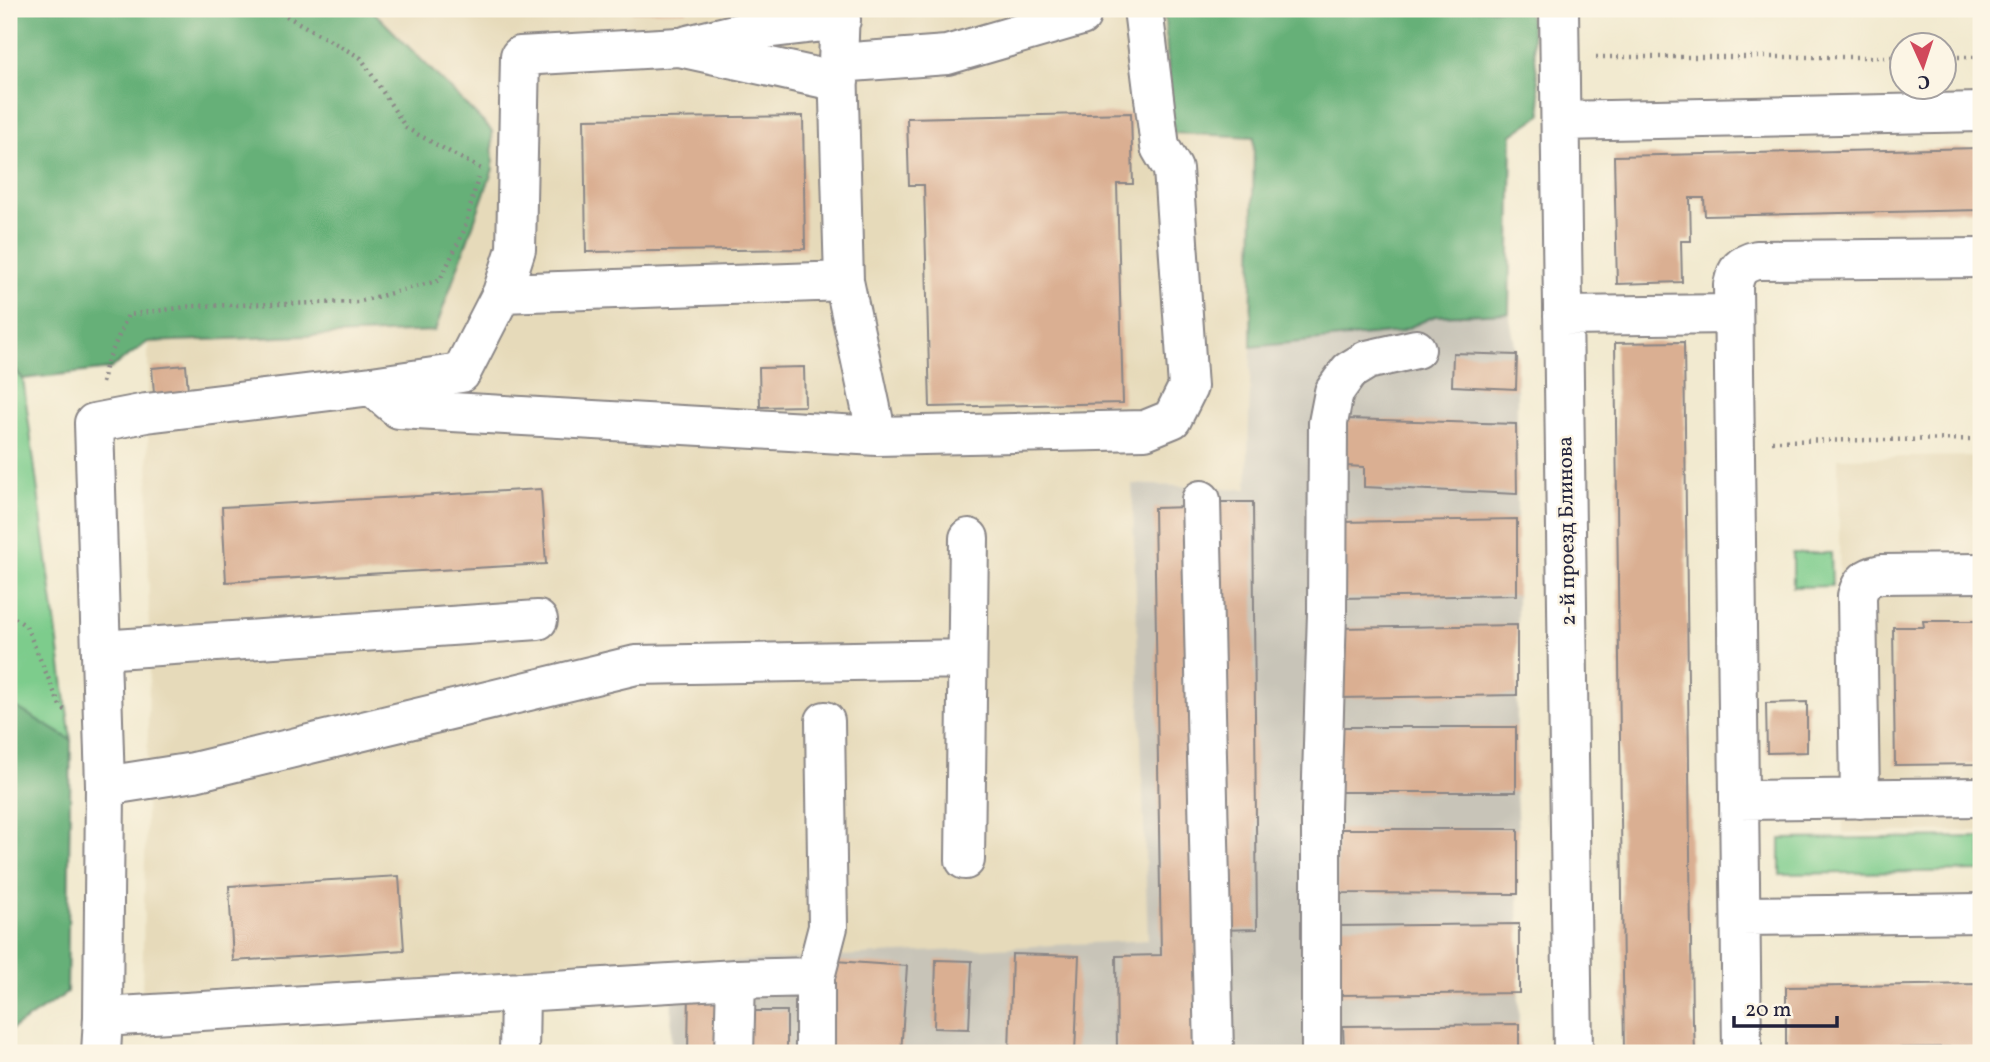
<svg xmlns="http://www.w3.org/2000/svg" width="1990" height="1062" font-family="Vollkorn,serif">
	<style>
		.built { fill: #e6daba }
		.industrial { fill: #c8c4b8 }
		.green { fill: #7dcc8c; stroke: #507764; stroke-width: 2 }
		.forest { fill: #66b078; stroke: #44695a; stroke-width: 2 }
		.building { fill: #daaf92 }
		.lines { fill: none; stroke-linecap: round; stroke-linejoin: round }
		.minor-casing { stroke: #8a8686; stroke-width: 42 }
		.path { stroke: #8a8686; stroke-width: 4.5; stroke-dasharray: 2 5; stroke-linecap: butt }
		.minor { stroke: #fff; stroke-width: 38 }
		.labels { text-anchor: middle; stroke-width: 5; stroke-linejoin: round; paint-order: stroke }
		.street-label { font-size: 21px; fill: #22223b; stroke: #fcf5e5 }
	</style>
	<rect width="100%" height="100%" fill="#fcf5e5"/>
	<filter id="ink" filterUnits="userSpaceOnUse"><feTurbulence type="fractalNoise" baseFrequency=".0143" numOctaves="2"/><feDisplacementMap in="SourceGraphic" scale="14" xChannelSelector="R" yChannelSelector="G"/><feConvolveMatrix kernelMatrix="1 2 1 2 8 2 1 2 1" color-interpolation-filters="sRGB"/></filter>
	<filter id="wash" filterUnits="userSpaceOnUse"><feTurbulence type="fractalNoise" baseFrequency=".00686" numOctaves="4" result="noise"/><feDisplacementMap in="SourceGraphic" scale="28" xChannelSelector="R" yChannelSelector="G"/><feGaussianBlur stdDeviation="1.57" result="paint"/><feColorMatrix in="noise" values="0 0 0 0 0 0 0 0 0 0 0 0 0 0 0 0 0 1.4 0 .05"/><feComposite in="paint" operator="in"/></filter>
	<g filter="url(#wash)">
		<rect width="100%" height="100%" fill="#f2ead0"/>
		<path class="built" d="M371 9H1164L1173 133 1254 137 1251 347 1247 489 1132 484 1149 940 142 995 149 679 148 342 435 331 492 131Z
			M1981 456V831L1843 833 1838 458Z"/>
		<path class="industrial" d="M1509 313 1517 355V695L1516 792 1518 829 1519 1053H671L672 990 670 965 1148 940 1132 484 1247 489 1251 347 1399 332 1435 316Z"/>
		<path class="green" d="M9 363 23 379 71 740 9 703Z
			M1793 553H1831L1832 586 1793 587Z
			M1981 837V871L1780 874V839Z"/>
		<path class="forest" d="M9 9H371L492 131 493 169 435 331 148 342 110 369 23 379 9 363Z
			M1164 9H1526L1530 18 1542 114 1512 135 1509 313 1435 316 1399 332 1251 347 1254 137 1173 133Z
			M9 703 71 740 67 993 12 1029 9 1030Z"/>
		<g id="blocks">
			<path class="building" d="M632 9H687V11L632 12Z
				M1131 113 1133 184H1117L1123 403 930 407 924 185H909L907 118Z
				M803 116 805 249 586 252 584 119Z
				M1981 148V210L1705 216 1704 198H1690L1691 241H1681L1682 282 1617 284 1614 156Z
				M1684 342 1692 1024H1694L1695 1053H1624L1615 343Z
				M1453 353 1517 355 1516 389 1452 386Z
				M186 365 189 403 155 406 152 368Z
				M804 367 805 406 760 407 759 368Z
				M1347 419 1516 424 1517 494 1364 487V467L1346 466Z
				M541 489 546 564 226 582 222 507Z
				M1216 502H1253L1257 929 1220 930Z
				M1189 507 1197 1053H1117L1116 956 1161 955 1154 508Z
				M1517 519V595L1341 598 1340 522Z
				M1923 621H1981V764L1895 765 1893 627H1924Z
				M1517 625V695L1339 698 1338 628Z
				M1807 702V752L1767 753 1766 703Z
				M1333 727H1516V792H1333Z
				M1338 829H1518V894L1338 893Z
				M399 876 404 950 233 961 229 886Z
				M1519 924V993L1337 995 1336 926Z
				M1012 954 1079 956 1075 1053H1009Z
				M936 960 972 961 969 1029 934 1028Z
				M835 961 907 966 901 1053H828Z
				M1981 984V1047L1786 1049V987Z
				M689 989H722L721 1053H688Z
				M748 1011H787V1053H748Z
				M1519 1024V1053H1344L1343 1026Z"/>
		</g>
	</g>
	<g filter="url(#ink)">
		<use href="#blocks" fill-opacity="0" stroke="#8a8686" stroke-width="2"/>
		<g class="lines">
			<defs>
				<path id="minor" d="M1559 9 1573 1053
					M688 45 747 31 841 20
					M838 63 947 55 1081 16
					M1561 121 1981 112
					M502 293 516 249 520 56 679 47 839 82
					M1563 316 1733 314
					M372 386 461 373 502 293 844 281
					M877 436 1145 430 1172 419 1188 387 1173 169 1160 147 1143 9
					M1201 500 1214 1053
					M101 650 538 620
					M105 786 194 772 636 665 967 659
					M1860 799 1857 596C1861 581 1867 577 1881 574L1981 573
					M1739 800 1981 797
					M965 860 969 538
					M1741 916 1981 913
					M103 1017 736 979
					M101 1053 103 1017 105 786 94 423 146 413 372 386 399 409 877 436 844 281 838 63 840 9
					M519 1053 520 992
					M734 1053 736 979 815 977
					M815 1053V977L828 927 825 721
					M1321 1053V811L1327 612 1328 423 1334 392 1349 371 1367 360 1416 349
					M1742 1053 1733 285C1736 270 1741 264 1757 260L1981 258"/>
			</defs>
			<use href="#minor" class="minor-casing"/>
			<path class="path" d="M274 9 361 58 406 128 481 169
				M1596 57H1902
				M1944 57H1981
				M102 383 105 367 128 315 193 306 358 302 440 280 464 231 478 178
				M1772 441 1981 439
				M9 614 26 626 61 708 65 710"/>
			<use href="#minor" class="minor"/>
		</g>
	</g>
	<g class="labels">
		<g class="street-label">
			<text transform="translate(1566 531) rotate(-91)" y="7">2-й проезд Блинова</text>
		</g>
	</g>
	<rect width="1990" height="1062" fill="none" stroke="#fcf5e5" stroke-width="35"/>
	<g transform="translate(1923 66) rotate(177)"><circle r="33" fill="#fcf5e5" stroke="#a5a1a1" stroke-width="2"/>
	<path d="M0-5L12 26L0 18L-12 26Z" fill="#d1495b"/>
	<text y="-10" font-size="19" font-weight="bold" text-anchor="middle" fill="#22223b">С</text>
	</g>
	<path d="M1734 1016v10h103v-10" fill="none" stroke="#22223b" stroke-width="3.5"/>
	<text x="1745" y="1016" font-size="21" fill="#22223b" stroke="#fcf5e5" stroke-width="5" paint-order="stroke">20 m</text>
</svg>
